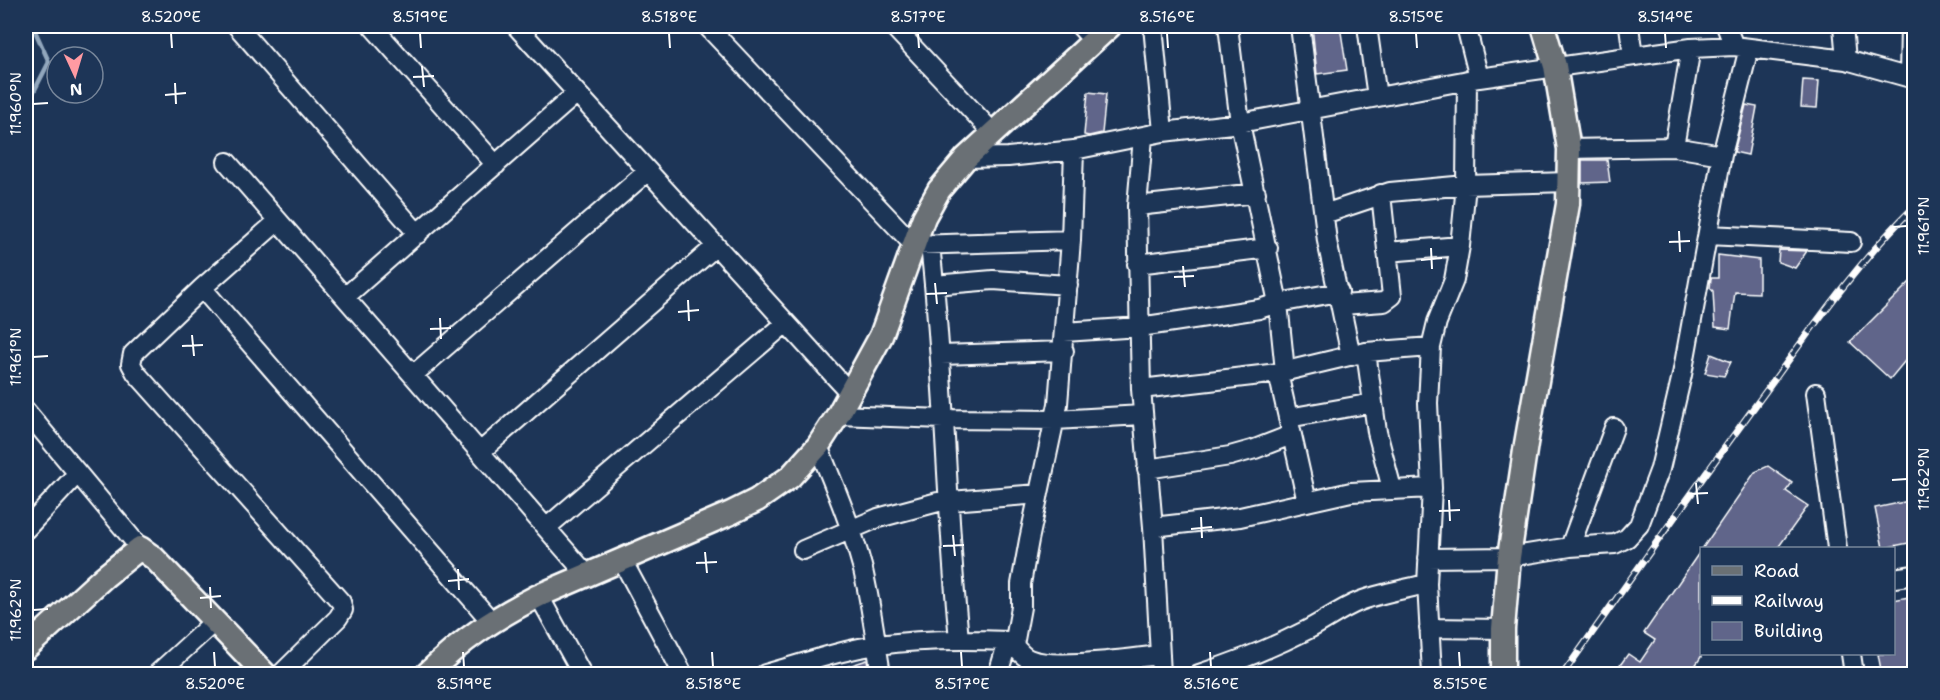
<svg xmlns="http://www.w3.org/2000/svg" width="1940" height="700" font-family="'Shantell Sans',sans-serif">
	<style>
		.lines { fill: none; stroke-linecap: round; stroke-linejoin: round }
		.stream { stroke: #92a7bd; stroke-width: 4.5 }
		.building { fill: #60658a; stroke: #fff; stroke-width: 1.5 }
		.minor-casing { stroke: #fff; stroke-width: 22 }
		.major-casing { stroke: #fff; stroke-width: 27 }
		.minor { stroke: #1d3557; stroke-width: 18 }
		.major { stroke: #6a7074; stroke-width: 22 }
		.rail-casing { stroke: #fff; stroke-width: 7 }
		.rail { stroke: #1d3557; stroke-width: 4.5; stroke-dasharray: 14; stroke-linecap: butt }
		.ticks { fill: none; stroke: #fff; stroke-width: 2 }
		.neatline { fill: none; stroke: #fff; stroke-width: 2 }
		.ticks-label { font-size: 15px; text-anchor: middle; fill: #fff }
	</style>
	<rect width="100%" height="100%" fill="#1d3557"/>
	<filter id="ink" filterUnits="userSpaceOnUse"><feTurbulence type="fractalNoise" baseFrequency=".0167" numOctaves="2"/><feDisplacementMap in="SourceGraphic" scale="12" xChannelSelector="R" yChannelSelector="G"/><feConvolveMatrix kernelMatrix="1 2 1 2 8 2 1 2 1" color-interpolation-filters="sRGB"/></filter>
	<g filter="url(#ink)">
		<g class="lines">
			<path class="stream" d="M26 107 49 62 35 31 29 26"/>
		</g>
		<path class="building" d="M1312 26H1340L1347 70 1317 74Z
			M1803 80 1819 81 1817 108 1801 107Z
			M1088 92 1106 94 1102 133 1089 136 1084 135Z
			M1746 105 1757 107 1748 155 1734 152Z
			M1582 160H1607L1610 182 1582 183Z
			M1779 250 1807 251 1795 268 1778 262Z
			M1718 255 1759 260V293L1735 292 1730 329 1715 327 1713 291 1710 288 1711 278H1718Z
			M1914 278V350L1890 379 1850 342Z
			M1711 354 1731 362 1724 376 1705 373Z
			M1768 466 1792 483 1786 491 1808 506 1777 549H1702L1755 472Z
			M1914 500V542L1883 548 1875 508Z
			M1701 550V657L1689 675H1613L1628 654 1640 662 1655 640 1644 633Z
			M1914 596V675H1882L1878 654H1893V600Z
			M867 660 870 675H830V672Z"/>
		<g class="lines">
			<defs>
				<path id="minor" d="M237 26 418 234
					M372 26 496 165
					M516 26 850 393
					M707 26 914 245 1071 240
					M893 26 993 133
					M1080 26 1093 40
					M1153 26 1163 132
					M1228 26 1240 123 1278 303 1285 371
					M1300 26 1327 241 1351 356
					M1367 26 1377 97
					M1466 26 1479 78
					M1629 26 1633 56
					M1726 26 1734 46
					M1843 26 1846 60
					M1909 77 1910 26
					M1143 137 1137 206 1141 389 1153 527 1161 674
					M1674 147 1691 48
					M1569 149 1674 147 1722 155
					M966 158 1008 157 1074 150 1163 132 1240 123 1479 78 1691 48 1734 46 1846 60 1914 79
					M227 162 587 575
					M1137 206 1256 193
					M1324 214 1390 192 1466 185 1569 182
					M278 221 202 288 133 354 131 364 136 373 341 602 343 610 338 618 281 674
					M1708 235 1851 242
					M930 245C945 376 946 508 959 639
					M1387 252 1460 246
					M1137 264 1268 248
					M934 285 993 280 1068 285
					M202 288 491 621
					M345 297 577 93
					M1342 305 1384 302 1392 296 1381 194
					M1064 332 1140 327 1259 309 1278 303 1339 292
					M1366 352 1377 432 1392 489
					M941 355 1064 351
					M1278 373 1307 502
					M413 375 648 171
					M1141 389 1278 373 1366 352 1431 347
					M1816 393 1837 548
					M26 411 140 548
					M838 415 943 419 1055 420 1142 415
					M1288 418 1373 403
					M818 446C834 485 851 525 862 566 871 602 875 638 881 674
					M480 452 716 246
					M1147 469 1230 456 1255 449 1291 435
					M1153 527 1240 517 1351 492 1432 488
					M546 528 786 323
					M26 529 77 474
					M1570 547 1614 428
					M803 550 878 518 938 502 1039 494
					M1428 558 1509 557 1570 547 1615 544 1627 538 1639 525 1660 469 1682 375 1722 155 1749 48
					M622 560 683 674
					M1894 578 1914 575
					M539 596 582 674
					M1429 628 1503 629
					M1014 645 1021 607V584L1029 540 1058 404 1071 240 1074 150
					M1851 654 1854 674
					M157 674 215 621
					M765 674C802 664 840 650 878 645 921 639 964 639 1008 641 1016 646 1021 656 1029 659 1054 670 1130 658 1160 655
					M998 674 1008 641
					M1199 674C1236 662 1272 648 1307 630 1325 621 1340 609 1360 601 1381 593 1404 589 1427 584
					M1432 674 1427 584 1432 488 1428 403 1431 347 1437 322 1454 280 1460 246 1466 185 1467 80"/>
				<path id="major" d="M26 648 104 577 140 548 154 558 265 674
					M427 674C463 639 493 619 538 596L731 513 757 500 790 477 818 446 838 415 881 336 924 217 939 190 966 158 1110 26
					M1503 674V629L1509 557 1526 444 1568 204 1569 149 1555 66 1543 26"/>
			</defs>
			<use href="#minor" class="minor-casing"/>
			<use href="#major" class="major-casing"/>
			<use href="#minor" class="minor"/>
			<use href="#major" class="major"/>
			<defs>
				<path id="rail" d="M1563 674C1631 578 1699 482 1769 387 1814 325 1859 261 1914 207"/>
			</defs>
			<use href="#rail" class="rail-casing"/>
			<use href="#rail" class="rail"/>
		</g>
	</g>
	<path class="ticks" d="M171 33 172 48M420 33 421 48M669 33 670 48M918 33 919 48M1167 33 1168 48M1416 33 1417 48M1665 33 1666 48M422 66 424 87M413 77 434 76M175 83 176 104M165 95 186 93M33 104 48 103M1892 227 1907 226M1679 231 1680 252M1669 242 1690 241M1431 248 1432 269M1421 260 1442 258M1183 266 1185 287M1174 277 1194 276M935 283 937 304M926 294 947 293M688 300 689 321M678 312 699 310M440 318 441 339M430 329 451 328M192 335 194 356M182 346 203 345M33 357 48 356M1892 480 1907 479M1696 483 1698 504M1687 494 1708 493M1449 500 1450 521M1439 511 1460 510M1201 517 1202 538M1191 529 1212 527M953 535 955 556M943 546 964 545M705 552 707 573M696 563 717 562M458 569 459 590M448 581 469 579M210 587 211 608M200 598 221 596M33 610 48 609M214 652 215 667M463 652 464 667M712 652 713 667M961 652 962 667M1210 652 1211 667M1459 652 1460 667"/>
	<rect width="1940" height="700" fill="none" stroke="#1d3557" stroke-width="66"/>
	<rect x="1700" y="547" width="195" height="108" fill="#1d3557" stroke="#77869a" stroke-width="1.5"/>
	<rect x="1712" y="566" width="30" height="9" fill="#6a7074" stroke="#77869a" stroke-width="1.5"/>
	<text x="1754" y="577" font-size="18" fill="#ffffff">Road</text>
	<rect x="1712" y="596" width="30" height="9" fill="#ffffff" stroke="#77869a" stroke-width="1.5"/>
	<text x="1754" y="607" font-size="18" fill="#ffffff">Railway</text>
	<rect x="1712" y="622" width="30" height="18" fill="#60658a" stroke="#77869a" stroke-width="1.5"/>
	<text x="1754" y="637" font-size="18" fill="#ffffff">Building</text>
	<g transform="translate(75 75) rotate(176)"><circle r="28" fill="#1d3557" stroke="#77869a" stroke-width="1.5"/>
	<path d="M0-4.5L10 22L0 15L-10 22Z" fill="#ff9aa2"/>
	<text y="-9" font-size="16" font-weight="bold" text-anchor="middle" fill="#ffffff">N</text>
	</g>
	<rect x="33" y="33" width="1874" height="634" class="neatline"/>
	<g class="ticks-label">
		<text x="171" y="22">8.520°E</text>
		<text x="420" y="22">8.519°E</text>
		<text x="669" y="22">8.518°E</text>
		<text x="918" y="22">8.517°E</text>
		<text x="1167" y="22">8.516°E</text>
		<text x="1416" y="22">8.515°E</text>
		<text x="1665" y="22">8.514°E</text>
		<text transform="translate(16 104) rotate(-90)" y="5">11.960°N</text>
		<text transform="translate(1924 226) rotate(-90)" y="5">11.961°N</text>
		<text transform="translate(16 357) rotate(-90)" y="5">11.961°N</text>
		<text transform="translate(1924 479) rotate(-90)" y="5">11.962°N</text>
		<text transform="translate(16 610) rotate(-90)" y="5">11.962°N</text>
		<text x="215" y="689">8.520°E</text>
		<text x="464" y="689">8.519°E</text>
		<text x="713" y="689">8.518°E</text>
		<text x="962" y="689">8.517°E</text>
		<text x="1211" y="689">8.516°E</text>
		<text x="1460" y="689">8.515°E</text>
	</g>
</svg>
